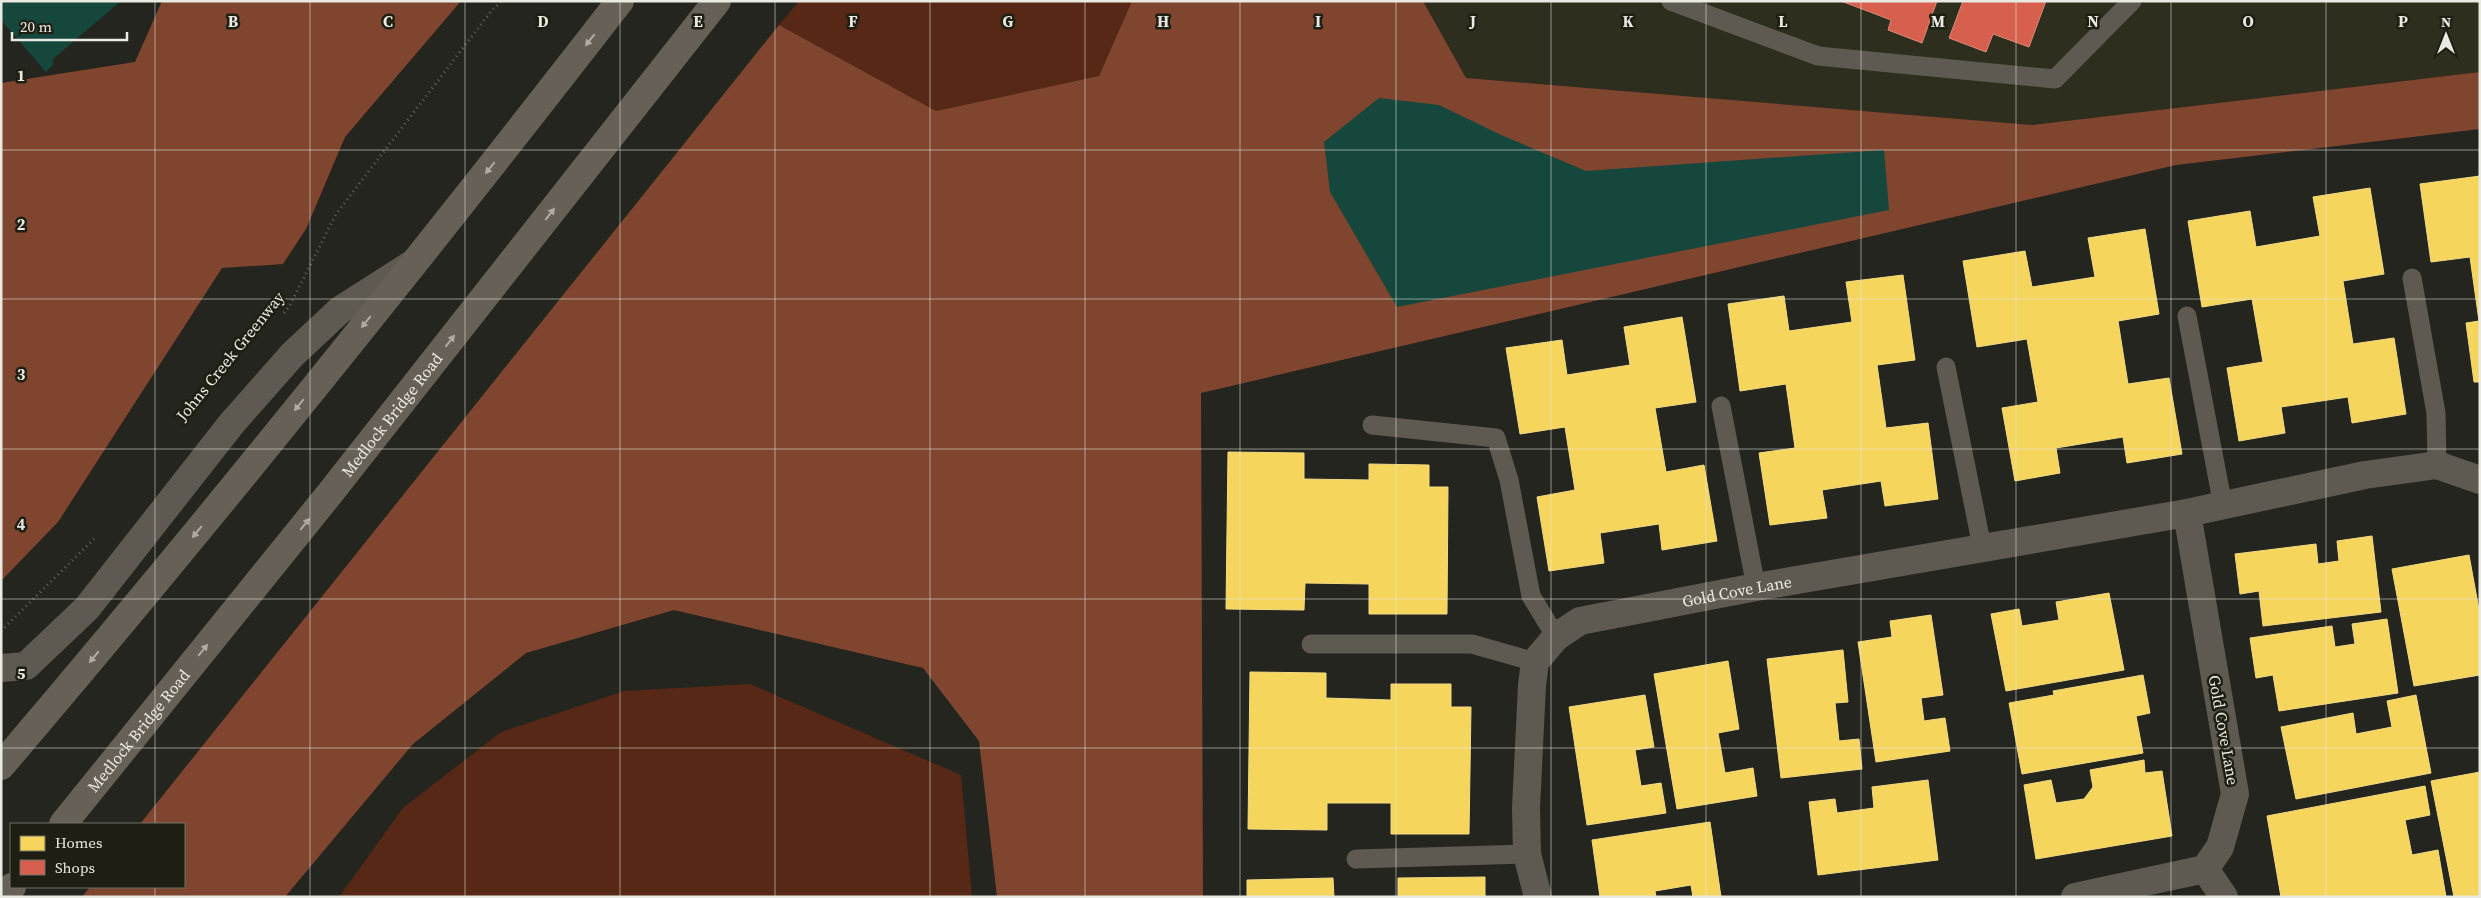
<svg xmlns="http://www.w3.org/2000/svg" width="2481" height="898" font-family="'Source Serif 4',serif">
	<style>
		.built { fill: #2d2e1d }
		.green { fill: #562815 }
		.forest { fill: #7f452f }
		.water { fill: #15473d }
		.homes { fill: #f6d55c; stroke: #f2db84 }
		.shops { fill: #d6604d; stroke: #dc897a }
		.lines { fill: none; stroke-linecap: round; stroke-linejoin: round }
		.path { stroke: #64605a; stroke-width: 3; stroke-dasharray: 1 4; stroke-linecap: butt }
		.service { stroke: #5f5a51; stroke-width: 19 }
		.minor { stroke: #5f5a51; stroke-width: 28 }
		.trunk { stroke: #676056; stroke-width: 28 }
		.oneway { fill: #aeaca3 }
		.grid { fill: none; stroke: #e9eae2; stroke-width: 1; stroke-opacity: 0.55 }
		.labels { text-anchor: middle; stroke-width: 5; stroke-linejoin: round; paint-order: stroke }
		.street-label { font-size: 16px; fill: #e9eae2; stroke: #1e1e13 }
		.grid-label { font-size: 16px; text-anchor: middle; font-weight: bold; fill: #e9eae2; stroke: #1e1e13; stroke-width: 5; stroke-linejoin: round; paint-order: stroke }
	</style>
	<rect width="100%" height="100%" fill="#25251f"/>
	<path class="built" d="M1423 1H2480V72L2032 125 1466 78Z"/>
	<path class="green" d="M799 1H1132L1099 76 936 111 779 25Z
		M750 684 961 775 972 897H339L403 808 501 732 624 691Z"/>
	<path class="forest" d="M162 1H461L345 137 306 229 283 264 222 268 58 522 1 581V83L135 62Z
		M1132 1H1423L1466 78 2032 125 2480 72V129L2176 165 1201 393 1203 897H997L979 741 923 668 674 610 526 653 413 744 285 897H82L90 887H184V824H140L779 25 936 111 1099 76Z"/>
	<path class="water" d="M1 1H121L53 59V65L46 72 1 20Z
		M1379 98 1439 105 1499 134 1586 171 1884 150 1889 210 1397 307 1330 192 1324 142Z"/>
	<path class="homes" d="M2480 176V382H2474L2466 323 2479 321 2470 257 2431 262 2420 184Z
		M2370 188 2384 274 2343 281 2353 344 2394 338 2406 414 2352 423 2348 397 2281 407 2285 433 2239 441 2227 368 2263 362 2252 299 2202 307 2188 221 2250 211 2256 247 2320 236 2313 197Z
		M2145 229 2159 314 2118 321 2128 384 2169 378 2182 454 2127 463 2123 437 2056 448 2060 473 2015 481 2002 408 2038 402 2027 339 1977 347 1963 261 2025 251 2032 287 2095 277 2088 238Z
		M1903 275 1915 360 1877 365 1886 428 1928 423 1938 499 1885 506 1881 481 1822 490 1827 518 1770 525 1759 453 1795 448 1786 384 1740 391 1728 304 1784 296 1789 331 1852 322 1846 282Z
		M1682 317 1696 402 1655 408 1666 472 1704 465 1717 541 1662 550 1659 524 1600 533 1604 563 1549 571 1537 497 1575 490 1565 427 1520 434 1506 348 1562 340 1567 375 1630 365 1624 327Z
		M1228 452 1304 453V479L1369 480V464L1429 465V487H1448L1447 614H1369V584L1305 583 1304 610 1226 609Z
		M2372 536 2381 612 2263 626 2259 591 2240 594 2235 554 2316 544 2318 564 2339 561 2337 541Z
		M2469 555 2480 615V675L2414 686 2392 569Z
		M2109 593 2124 670 2006 691 1991 614 2019 609 2022 626 2059 620 2056 602Z
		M1931 615 1943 695 1921 698 1924 721 1945 718 1950 751 1876 762 1858 642 1892 637 1890 621Z
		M2387 619 2398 693 2279 711 2273 675 2256 678 2250 638 2332 626 2335 647 2355 644 2352 624Z
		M1843 650 1848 702 1835 703 1839 741 1859 739 1862 769 1781 778 1767 659Z
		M1728 661 1739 729 1718 733 1725 773 1753 768 1757 796 1677 809 1654 674Z
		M1250 672 1326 673V698L1391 700V684H1451V707H1471L1469 834H1391V803H1327V830L1248 829Z
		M2143 675 2150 713 2136 716 2143 753 2022 774 2009 703 2054 695 2053 691Z
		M1645 695 1654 747 1635 750 1641 786 1661 783 1666 813 1587 825 1569 707Z
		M2416 695 2431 773 2296 799 2281 727 2353 713 2356 734 2392 727 2387 701Z
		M2144 760 2145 773 2162 771 2172 836 2036 859 2024 785 2051 780 2056 803 2084 799 2093 787 2090 770Z
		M2480 772V897H2454L2431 781Z
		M1928 780 1938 860 1818 875 1809 802 1835 799 1837 813 1874 808 1872 787Z
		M2425 786 2430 815 2405 820 2412 855 2438 850 2446 897H2281L2267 816Z
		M1710 822 1721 897H1693L1691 885 1655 891 1656 897H1600L1592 840Z
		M1485 877V897H1398V878Z
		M1333 878 1334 897H1247V880Z"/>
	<path class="shops" d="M1841 1H1937L1922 43 1888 30 1891 20Z
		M1963 1H2046L2029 47 1993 34 1986 52 1949 38Z"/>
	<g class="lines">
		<path class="path" d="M284 313 290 305 336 214 492 10 502 1
			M1 631 97 536"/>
		<path class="service" d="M1671 1 1818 56 2055 79 2132 1
			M2412 278 2436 413 2437 465
			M2187 316 2223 506
			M1946 367 1982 547
			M1721 406 1756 587
			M1372 425 1496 438 1509 480 1531 596 1556 637
			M1311 644H1472L1535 662
			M1356 859 1527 854"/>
		<g class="minor">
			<path d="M1 668 26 666 87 608 232 423 292 355 340 310 412 264"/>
			<path d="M2205 869 2224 897"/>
			<path id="s1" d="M1538 897 1527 854 1526 808 1532 685 1535 662 1556 637 1580 621 1756 587 2187 513 2365 475 2437 465 2480 480"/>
			<path d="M2075 897 2205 869 2220 847 2235 794 2187 513"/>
		</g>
		<g class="trunk">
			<path d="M1 766C214 516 419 260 620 1"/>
			<path id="s2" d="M63 824 331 492 717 1"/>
			<path d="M4 897 12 887"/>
		</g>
	</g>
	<defs><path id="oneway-solid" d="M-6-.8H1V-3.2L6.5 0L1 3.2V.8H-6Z" transform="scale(1.25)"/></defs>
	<g class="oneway">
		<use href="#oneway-solid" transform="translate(590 40) rotate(128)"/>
		<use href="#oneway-solid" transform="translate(490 168) rotate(129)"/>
		<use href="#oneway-solid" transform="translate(550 214) rotate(-52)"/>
		<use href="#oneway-solid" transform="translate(366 322) rotate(129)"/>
		<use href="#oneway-solid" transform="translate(450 341) rotate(-52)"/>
		<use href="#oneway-solid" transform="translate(299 405) rotate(129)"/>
		<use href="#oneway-solid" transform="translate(305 524) rotate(-51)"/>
		<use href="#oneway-solid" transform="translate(197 532) rotate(129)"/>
		<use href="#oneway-solid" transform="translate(203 650) rotate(-51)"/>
		<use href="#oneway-solid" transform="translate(94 657) rotate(130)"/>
	</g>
	<path class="grid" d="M155 1V824M310 1V897M465 1V897M620 1V897M775 1V897M930 1V897M1085 1V897M1240 1V897M1396 1V897M1551 1V897M1706 1V897M1861 1V897M2016 1V897M2171 1V897M2326 1V897M1 150H2480M1 299H2480M1 449H2480M1 599H2480M1 748H2480M155 887V897"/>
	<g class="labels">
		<g class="street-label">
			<text transform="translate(230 356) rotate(-51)" y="6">Johns Creek Greenway</text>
			<text dy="6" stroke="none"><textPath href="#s2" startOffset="525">Medlock Bridge Road</textPath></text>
			<text dy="6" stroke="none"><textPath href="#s1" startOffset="458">Gold Cove Lane</textPath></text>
			<text dy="6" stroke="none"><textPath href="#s2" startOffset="120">Medlock Bridge Road</textPath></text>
			<text transform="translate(2224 730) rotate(80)" y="6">Gold Cove Lane</text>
		</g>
	</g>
	<g class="grid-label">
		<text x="233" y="27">B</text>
		<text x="388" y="27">C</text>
		<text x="543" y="27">D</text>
		<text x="698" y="27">E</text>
		<text x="853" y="27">F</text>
		<text x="1008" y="27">G</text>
		<text x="1163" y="27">H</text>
		<text x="1318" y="27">I</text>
		<text x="1473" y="27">J</text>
		<text x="1628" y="27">K</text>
		<text x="1783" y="27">L</text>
		<text x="1938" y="27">M</text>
		<text x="2093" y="27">N</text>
		<text x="2248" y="27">O</text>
		<text x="2403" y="27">P</text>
		<text x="21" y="81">1</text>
		<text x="21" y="230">2</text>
		<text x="21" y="380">3</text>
		<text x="21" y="530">4</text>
		<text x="21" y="679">5</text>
	</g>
	<rect width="2481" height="898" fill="none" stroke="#e9eae2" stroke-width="5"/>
	<rect x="10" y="823" width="175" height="65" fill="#1e1e13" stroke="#6f7066"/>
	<rect x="20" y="836" width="25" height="15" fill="#f6d55c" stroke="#6f7066"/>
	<text x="55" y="848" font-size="15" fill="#e9eae2">Homes</text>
	<rect x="20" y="860" width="25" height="15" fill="#d6604d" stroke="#6f7066"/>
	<text x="55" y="873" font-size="15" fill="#e9eae2">Shops</text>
	<g transform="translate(2446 35)" stroke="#1e1e13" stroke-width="4" paint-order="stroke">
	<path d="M0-4L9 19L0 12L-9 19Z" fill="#e9eae2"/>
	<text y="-8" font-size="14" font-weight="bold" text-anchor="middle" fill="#e9eae2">N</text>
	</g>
	<path d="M12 32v8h115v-8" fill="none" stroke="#e9eae2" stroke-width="2.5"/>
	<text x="20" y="32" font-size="15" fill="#e9eae2" stroke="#1e1e13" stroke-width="4" paint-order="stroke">20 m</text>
</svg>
